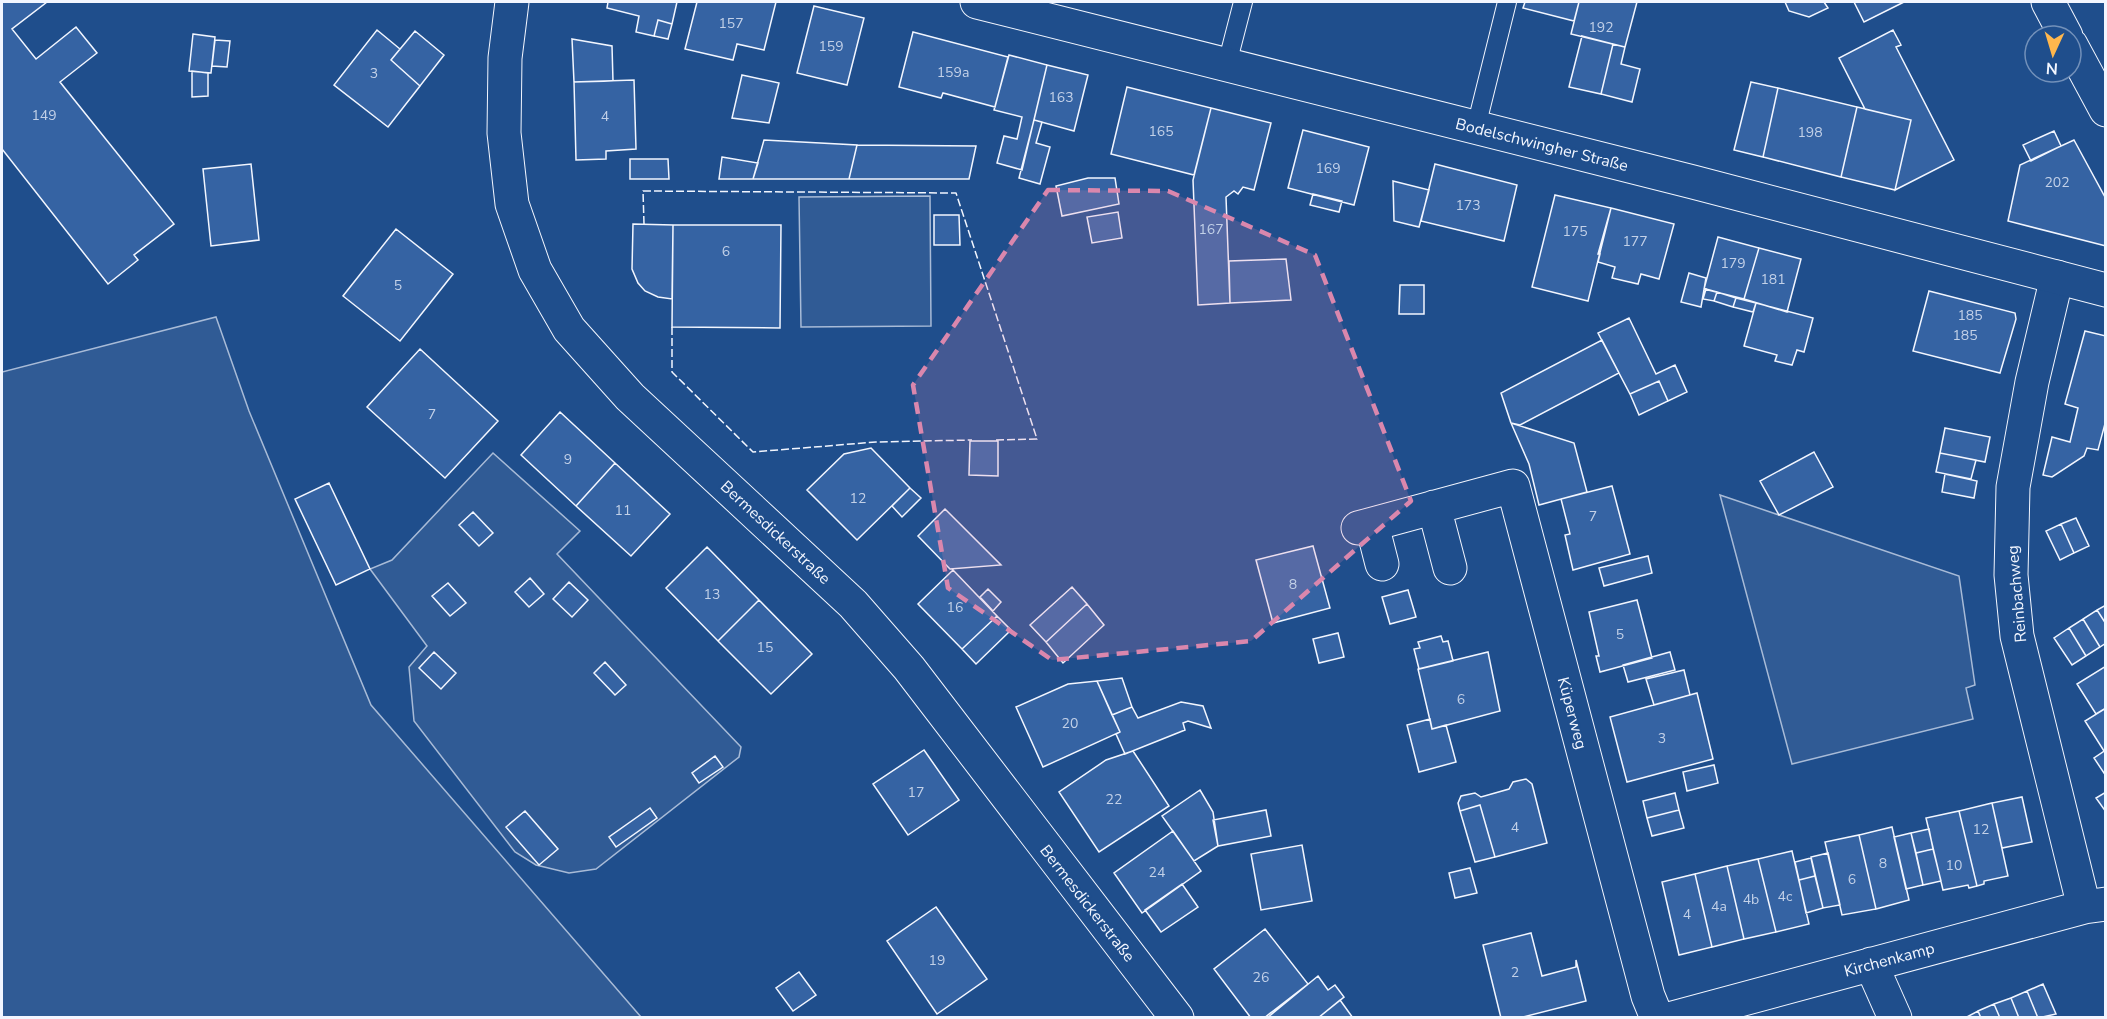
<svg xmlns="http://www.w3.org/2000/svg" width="2107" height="1019" font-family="'Nunito Sans',sans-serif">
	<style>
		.built { fill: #305b95; stroke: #a8bbd7; stroke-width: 1.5 }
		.building { fill: #3563a3; stroke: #f2f6ff; stroke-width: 1.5 }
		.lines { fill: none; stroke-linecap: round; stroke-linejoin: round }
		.service-casing { stroke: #f2f6ff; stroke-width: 20 }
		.minor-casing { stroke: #f2f6ff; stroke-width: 35 }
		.tertiary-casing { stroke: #f2f6ff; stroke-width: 35 }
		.service { stroke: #1f4e8c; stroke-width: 18 }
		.minor { stroke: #1f4e8c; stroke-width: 33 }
		.tertiary { stroke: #1f4e8c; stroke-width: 33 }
		.fence { stroke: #f2f6ff; stroke-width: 1.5; stroke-dasharray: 8 3; stroke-linecap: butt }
		.marked { fill: #da87ad; fill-opacity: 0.2; stroke: #da87ad; stroke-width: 4.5; stroke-dasharray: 12 8; stroke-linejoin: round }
		.labels { text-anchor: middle; stroke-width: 4.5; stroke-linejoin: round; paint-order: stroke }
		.number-label { font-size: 14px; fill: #c3d1e8 }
		.street-label { font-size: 16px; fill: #f2f6ff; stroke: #1f4e8c }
	</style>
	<rect width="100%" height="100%" fill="#1f4e8c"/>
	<path class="built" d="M930 196 931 326 801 327 799 197Z
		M216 317 249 411 371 705 641 1017H2V372Z
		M493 453 580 531 557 554 741 747 739 757 596 869 569 873 536 865 515 852 414 721 409 667 427 646 370 569 392 560Z
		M1720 495 1959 576 1975 685 1966 688 1973 719 1792 764Z"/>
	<path class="building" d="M2 2H47L12 29 36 59 76 27 97 53 60 82 174 224 134 255 138 260 108 284 2 149Z
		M608 2H677L672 24 658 20 654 36 636 32 639 16 607 8Z
		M697 2H776L764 50 737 44 733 60 685 49Z
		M1525 2H1579L1574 21 1523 8Z
		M1579 2H1637L1625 47 1571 34Z
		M1785 2H1824L1828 8 1809 17 1789 11Z
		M1854 2H1904L1864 22Z
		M814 6 864 18 847 85 797 73Z
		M658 20 672 24 668 39 654 36Z
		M377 30 400 49 391 60 420 86 388 127 334 85Z
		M1893 30 1901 45 1896 47 1954 160 1895 190 1911 120 1865 109 1839 58Z
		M415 31 444 55 420 86 391 60Z
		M913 32 1008 57 995 107 943 93 941 98 899 87Z
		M193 34 215 37 211 73 189 71Z
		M1582 36 1613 44 1601 94 1569 87Z
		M572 39 612 46 613 81 574 82Z
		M215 40 230 41 227 67 212 66Z
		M1613 44 1625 47 1621 64 1640 69 1632 102 1601 94Z
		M1009 55 1047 65 1022 170 997 163 1004 136 1017 139 1022 117 994 110Z
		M1047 65 1088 75 1074 131 1034 120Z
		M192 71 208 73V96L192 97Z
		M742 75 779 83 769 123 732 118Z
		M634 80 636 149 606 151V159L576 160 574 82Z
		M1751 82 1778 88 1763 157 1734 150Z
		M1127 87 1211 108 1194 175 1111 154Z
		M1778 88 1857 107 1841 177 1763 157Z
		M1857 107 1911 120 1895 190 1841 177Z
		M1211 108 1271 123 1254 190 1243 187 1238 194 1234 191 1226 197 1230 303 1198 305 1193 180Z
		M1034 120 1042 122 1036 143 1050 147 1040 184 1019 178Z
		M1303 130 1369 147 1354 205 1288 188Z
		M2054 131 2061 146 2031 161 2023 145Z
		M764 140 857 145 849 179H753Z
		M2074 140 2106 199V246L2008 221 2020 165Z
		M857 145 976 146 969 179H849Z
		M722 157 758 163 753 179H719Z
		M630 159H668L669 179H630Z
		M251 164 259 240 211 246 203 169Z
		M1435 164 1517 185 1504 241 1421 221Z
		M1088 178H1115L1119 204 1062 216 1056 186Z
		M1393 181 1429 190 1419 227 1394 221Z
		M1313 194 1342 201 1339 212 1310 205Z
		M1555 195 1611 208 1588 301 1532 287Z
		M1611 208 1674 224 1659 279 1641 274 1638 284 1612 278 1615 267 1598 262 1600 254H1598Z
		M1118 212 1122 238 1092 243 1087 217Z
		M934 215H959L960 245H934Z
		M633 224 673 225 672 299 658 297 645 291 638 283 632 269Z
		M673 225H781L780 328 672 327Z
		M396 229 453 274 400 341 343 296Z
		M1718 237 1759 248 1744 299 1704 289Z
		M1759 248 1801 259 1787 312 1744 299Z
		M1286 259 1291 300 1230 303 1229 261Z
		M1689 273 1706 278 1701 307 1681 302Z
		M1400 285H1424V314H1399Z
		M1706 289 1717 292 1714 301 1703 299Z
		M1929 291 2015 313 2016 319 2000 373 1913 351Z
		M1717 292 1736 298 1733 307 1714 301Z
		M1736 298 1756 303 1753 312 1733 307Z
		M1756 303 1813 318 1804 352 1797 350 1792 365 1775 361 1777 355 1744 346Z
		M1629 318 1656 374 1675 365 1687 392 1668 401 1659 381 1630 394 1598 333Z
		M2085 331 2106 336V420L2098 450 2087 448 2084 456 2052 477 2043 475 2052 437 2070 442 2078 408 2065 404Z
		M1602 340 1619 373 1520 425 1511 423 1501 393Z
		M420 349 498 421 445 478 367 407Z
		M1659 381 1668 401 1639 415 1630 394Z
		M560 412 615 463 576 506 521 455Z
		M1511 423 1574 443 1587 492 1539 505 1529 464Z
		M1945 428 1990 437 1985 462 1940 453Z
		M970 441H998V476L969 475Z
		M871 448 910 488 857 540 807 490 844 454Z
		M1814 452 1833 487 1779 515 1760 481Z
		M1940 453 1976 460 1971 479 1936 472Z
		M615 463 670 514 631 556 576 506Z
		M1945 474 1977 481 1974 498 1942 492Z
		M329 483 370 569 336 585 295 499Z
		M1612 486 1630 554 1573 570 1565 535 1570 534 1561 499Z
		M910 488 921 498 902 517 892 506Z
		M945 509 1001 565 950 569 918 536Z
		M473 512 493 533 479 546 459 525Z
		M2076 518 2089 546 2074 553 2061 524Z
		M2061 524 2074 553 2060 560 2046 531Z
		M1313 546 1330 608 1273 623 1256 560Z
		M707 547 759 600 718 641 666 588Z
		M1648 556 1652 573 1604 586 1599 568Z
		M953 570 997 616 962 649 918 604Z
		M530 578 544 594 529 607 515 592Z
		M569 582 588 600 572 617 553 599Z
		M448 583 466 603 450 616 432 596Z
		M1072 587 1087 604 1046 642 1030 625Z
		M988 589 1001 602 993 611 980 597Z
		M1408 590 1416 617 1390 624 1382 597Z
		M759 600 812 654 771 694 718 641Z
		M1637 600 1652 658 1600 672 1596 656H1599L1589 612Z
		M1087 604 1104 625 1063 663 1046 642Z
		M2106 605V624L2097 610Z
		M2097 610 2106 624V643L2100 647 2083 619Z
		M997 616 1011 630 976 664 962 649Z
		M2083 619 2100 647 2086 656 2069 628Z
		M2069 628 2086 656 2072 665 2054 638Z
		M1338 633 1344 657 1319 663 1313 639Z
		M1441 636 1443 642 1448 641 1453 661 1419 669 1414 649 1420 648 1418 642Z
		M434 652 456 673 441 689 419 668Z
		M1488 652 1500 711 1432 729 1418 669Z
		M1670 652 1675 670 1628 682 1623 665Z
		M605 662 626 685 615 695 594 673Z
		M2106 666V708L2096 714 2077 684Z
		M1684 670 1690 695 1654 705 1646 679Z
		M1122 678 1132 707 1112 715 1097 681Z
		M1097 681 1120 732 1043 767 1016 707 1068 684Z
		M1697 693 1713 759 1627 782 1610 717Z
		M1181 702 1203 706 1211 728 1188 721 1183 723 1185 730 1125 754 1116 734 1120 732 1112 715 1132 707 1138 718Z
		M2106 708V750L2104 751 2085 721Z
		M1430 719 1432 729 1446 725 1456 762 1419 772 1407 725Z
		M924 750 959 800 908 835 873 784Z
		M2106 750V776L2094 758Z
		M1133 751 1169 806 1099 852 1059 792 1106 760Z
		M715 756 723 767 699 783 692 773Z
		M1714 765 1718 783 1687 791 1683 772Z
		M1526 779 1532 784 1547 843 1495 857 1480 805 1460 811 1458 803 1461 796 1475 793 1481 797 1509 789 1513 782Z
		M1200 790 1213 812 1218 846 1194 861 1162 816Z
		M2106 792V812L2096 798Z
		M1675 793 1679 810 1647 818 1643 801Z
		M2022 797 2032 842 2002 848 1992 803Z
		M1992 803 2008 876 1984 881V884L1977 886 1959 811Z
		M1480 805 1495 857 1475 862 1460 811Z
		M650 808 657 818 616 847 609 837Z
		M1266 810 1271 836 1218 846 1213 820Z
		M1679 810 1684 828 1652 836 1647 818Z
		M525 811 558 849 539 865 506 827Z
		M1959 811 1977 886 1969 888 1968 885 1943 890 1926 818Z
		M1892 827 1909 900 1876 909 1859 835Z
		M1929 829 1933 849 1916 853 1911 833Z
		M1173 831 1201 871 1142 913 1114 873Z
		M1911 833 1923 885 1906 889 1894 837Z
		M1859 835 1876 909 1842 915 1825 842Z
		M1302 845 1312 901 1261 910 1251 854Z
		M1933 849 1941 881 1923 885 1916 853Z
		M1792 851 1809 924 1776 932 1758 859Z
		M1828 853 1840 905 1823 908 1811 857Z
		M1811 858 1815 876 1799 880 1795 862Z
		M1758 859 1776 932 1744 939 1727 866Z
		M1727 866 1744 939 1712 947 1695 874Z
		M1470 868 1477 893 1455 898 1449 873Z
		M1695 874 1712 947 1679 955 1662 882Z
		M1815 876 1823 908 1806 913 1799 880Z
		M1182 884 1198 907 1161 932 1145 910Z
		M936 907 987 979 937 1014 887 941Z
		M1265 929 1308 984 1264 1018H1251L1214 969Z
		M1531 933 1542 976 1576 967V960L1586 1001 1519 1018H1501L1483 945Z
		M799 972 816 995 793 1011 776 988Z
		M1318 976 1328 990 1335 985 1344 997 1318 1018H1267Z
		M2043 984 2056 1014 2038 1018 2027 991Z
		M2027 991 2038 1018H2019L2011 998Z
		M2011 998 2019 1018H2000L1994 1004Z
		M1340 1000 1353 1018H1318Z
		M1994 1004 2000 1018H1981L1978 1011Z
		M1978 1011 1981 1018H1965Z"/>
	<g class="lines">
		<defs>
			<path id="service" d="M1227 64 1243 2
				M1476 127 1507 2"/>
			<path id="minor" d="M512 2 505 58 504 133 512 204 535 270 569 329 630 397 853 604 909 668 1177 1018
				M2048 2 2066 36
				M2071 45 2106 110
				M2057 277 2032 382 2013 487 2011 575 2017 636 2084 907
				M1434 507 1450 568
				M1372 525 1382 564
				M1358 528 1513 486 1648 996 1657 1018
				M1871 964 1895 1018
				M1673 1018 2084 907 2106 904"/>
			<path id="tertiary" d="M977 2 1693 182 2106 290"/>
		</defs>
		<use href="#service" class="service-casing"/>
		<use href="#minor" class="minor-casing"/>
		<use href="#tertiary" class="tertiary-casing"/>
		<use href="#service" class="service"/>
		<use href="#minor" class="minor"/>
		<use href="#tertiary" class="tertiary"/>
		<path class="fence" d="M644 224 643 191 956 193 1037 439 993 440
			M672 327V372L753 452 876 442 972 440"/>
	</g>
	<path class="marked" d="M1048 190 1168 191 1315 255 1411 501 1251 641 1052 660 948 588 913 385Z"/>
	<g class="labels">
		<g class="number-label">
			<text x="731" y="28">157</text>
			<text x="1601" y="32">192</text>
			<text x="831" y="51">159</text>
			<text x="953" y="77">159a</text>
			<text x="374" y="78">3</text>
			<text x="1061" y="102">163</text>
			<text x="44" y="120">149</text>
			<text x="605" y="121">4</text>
			<text x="1161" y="136">165</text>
			<text x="1810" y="137">198</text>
			<text x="1328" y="173">169</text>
			<text x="2057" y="187">202</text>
			<text x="1468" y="210">173</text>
			<text x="1211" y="234">167</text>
			<text x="1575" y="236">175</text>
			<text x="1635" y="246">177</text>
			<text x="726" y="256">6</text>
			<text x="1733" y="268">179</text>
			<text x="1773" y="284">181</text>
			<text x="398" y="290">5</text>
			<text x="1970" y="320">185</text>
			<text x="1965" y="340">185</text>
			<text x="432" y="419">7</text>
			<text x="568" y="464">9</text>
			<text x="858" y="503">12</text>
			<text x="623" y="515">11</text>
			<text x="1593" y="521">7</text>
			<text x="1293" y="589">8</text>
			<text x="712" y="599">13</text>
			<text x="955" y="612">16</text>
			<text x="1620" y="639">5</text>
			<text x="765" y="652">15</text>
			<text x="1461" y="704">6</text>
			<text x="1070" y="728">20</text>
			<text x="1662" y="743">3</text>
			<text x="916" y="797">17</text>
			<text x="1114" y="804">22</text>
			<text x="1515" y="832">4</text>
			<text x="1981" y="834">12</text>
			<text x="1883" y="868">8</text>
			<text x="1954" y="870">10</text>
			<text x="1157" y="877">24</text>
			<text x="1852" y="884">6</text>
			<text x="1785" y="901">4c</text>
			<text x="1751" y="904">4b</text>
			<text x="1719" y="911">4a</text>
			<text x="1687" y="919">4</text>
			<text x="937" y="965">19</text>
			<text x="1515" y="977">2</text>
			<text x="1261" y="982">26</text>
		</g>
		<g class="street-label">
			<text transform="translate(1542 144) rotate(14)" y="6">Bodelschwingher Straße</text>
			<text transform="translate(776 532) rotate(43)" y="6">Bermesdickerstraße</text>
			<text transform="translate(2016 594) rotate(-95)" y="6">Reinbachweg</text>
			<text transform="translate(1573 713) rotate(75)" y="6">Küperweg</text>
			<text transform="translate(1088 903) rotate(52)" y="6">Bermesdickerstraße</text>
			<text transform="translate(1889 959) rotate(-15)" y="6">Kirchenkamp</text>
		</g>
	</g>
	<rect width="2107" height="1019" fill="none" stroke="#f2f6ff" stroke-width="6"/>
	<g transform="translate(2053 54) rotate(184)"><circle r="28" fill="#1f4e8c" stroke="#7391ba" stroke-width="1.5"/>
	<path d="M0-4.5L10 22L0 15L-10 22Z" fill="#ffb74d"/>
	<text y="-9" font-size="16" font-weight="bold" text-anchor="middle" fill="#f2f6ff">N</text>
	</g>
</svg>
